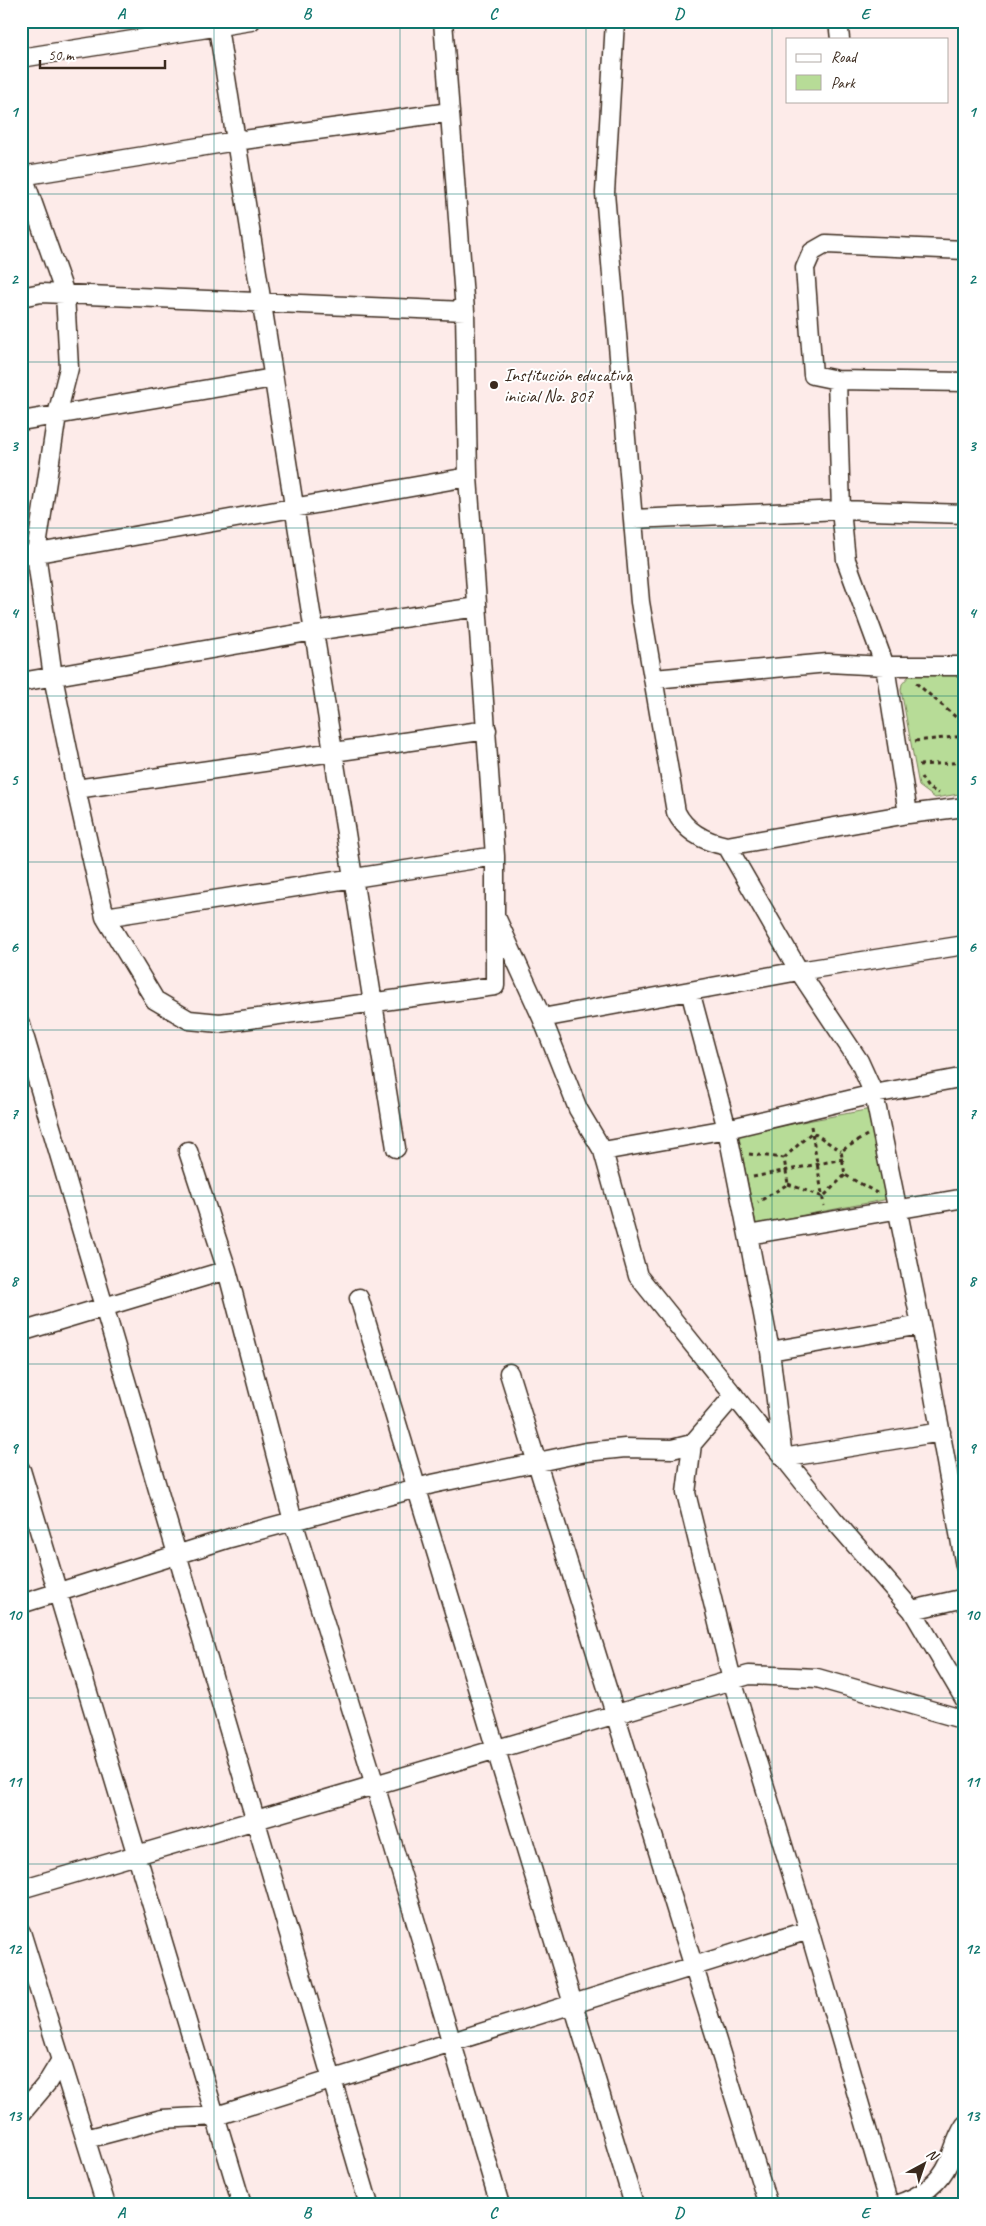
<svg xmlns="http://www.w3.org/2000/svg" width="986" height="2226" font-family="Caveat,sans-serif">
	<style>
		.green { fill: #b7dc97; stroke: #79835a }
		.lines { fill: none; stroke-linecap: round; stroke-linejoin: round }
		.minor-casing { stroke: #3b2a1e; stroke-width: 21 }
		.path { stroke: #3b2a1e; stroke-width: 3; stroke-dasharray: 4 4; stroke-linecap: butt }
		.minor { stroke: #fff; stroke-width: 18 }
		.grid { fill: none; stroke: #0f766e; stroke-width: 1; stroke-opacity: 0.55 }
		.poi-dot { fill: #3b2a1e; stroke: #fff; stroke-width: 2 }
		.labels { text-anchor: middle; stroke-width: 4; stroke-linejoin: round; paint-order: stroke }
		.poi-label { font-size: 18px; fill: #3b2a1e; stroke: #fff; text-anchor: start }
		.neatline { fill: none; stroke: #0f766e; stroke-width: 2 }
		.grid-label { font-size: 16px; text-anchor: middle; font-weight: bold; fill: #0f766e }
	</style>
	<rect width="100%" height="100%" fill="#fdebe9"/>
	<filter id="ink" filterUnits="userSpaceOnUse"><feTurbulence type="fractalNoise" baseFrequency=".02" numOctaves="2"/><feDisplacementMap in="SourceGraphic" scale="10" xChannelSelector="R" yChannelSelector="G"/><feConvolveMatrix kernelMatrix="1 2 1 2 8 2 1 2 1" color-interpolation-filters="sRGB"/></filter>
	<g filter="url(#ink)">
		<path class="green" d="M965 673V793L935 798 919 786 901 690 902 684 910 675Z
			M871 1109 889 1199 756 1224 738 1134Z"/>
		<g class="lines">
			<defs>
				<path id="minor" d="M217 21 396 1148
					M615 21 605 193 640 602 676 812C686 832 706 842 727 846L908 814 965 807
					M838 21 840 39
					M21 58 251 21
					M21 170 65 294 69 368 57 415 36 553 53 677 76 789 105 917 155 1000 189 1020 220 1023 495 986V856L468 477 465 311 443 21
					M21 176 236 141 450 112
					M965 250 826 244 812 252 805 268 813 375 837 380 965 382
					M21 297 41 293 465 311
					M837 380 841 510 846 560 885 666 908 814
					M21 421 273 378
					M633 519 841 510 965 514
					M21 556 468 477
					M654 679 828 663 885 666H965
					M21 682 314 631 477 607
					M76 789 487 730
					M727 846 799 971 859 1061 874 1094 921 1325 965 1566
					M105 917 495 856
					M497 919 542 1018 578 1109 603 1151 638 1276 833 1519 912 1610 965 1700
					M690 991 727 1129 748 1235 770 1351 783 1458 941 1432
					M542 1018 799 971 965 945
					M21 1025 369 2205
					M188 1151 227 1270 293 1521 375 1785 500 2205
					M603 1151 727 1129 874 1094 965 1077
					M748 1235 965 1198
					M359 1298 634 2205
					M21 1332 227 1270
					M770 1351 921 1325
					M509 1373 768 2205
					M692 1444 686 1493 732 1680 809 1930 889 2205
					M21 1470 242 2205
					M21 1604 230 1538 432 1484 586 1452 625 1448 672 1449 692 1444 734 1395
					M912 1610 965 1598
					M21 1889 749 1675 817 1678 965 1720
					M21 1932 106 2205
					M21 2114 47 2083 61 2060
					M86 2139 162 2119 216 2116 809 1930
					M895 2205C918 2198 939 2185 949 2162 954 2149 957 2137 965 2125"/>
			</defs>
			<use href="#minor" class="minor-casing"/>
			<path class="path" d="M916 683 965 725
				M915 741 965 736
				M919 765 965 762
				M921 777 928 788 939 793
				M811 1126 824 1206
				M867 1135 841 1151 845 1175 877 1193
				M749 1154 784 1158 788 1184 758 1202
				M784 1158 812 1132 841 1151
				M753 1177 843 1159
				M788 1184 823 1197 845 1175"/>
			<use href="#minor" class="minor"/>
		</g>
	</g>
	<path class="grid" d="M214 21V2205M400 21V2205M586 21V2205M772 21V2205M21 194H965M21 362H965M21 528H965M21 696H965M21 862H965M21 1030H965M21 1196H965M21 1364H965M21 1530H965M21 1698H965M21 1864H965M21 2031H965"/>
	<circle class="poi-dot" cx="494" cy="385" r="5"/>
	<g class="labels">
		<g class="poi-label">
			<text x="504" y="381">Institución educativa<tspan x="504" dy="21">inicial No. 807</tspan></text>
		</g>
	</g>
	<rect width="986" height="2226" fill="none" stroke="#fff" stroke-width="55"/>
	<rect x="786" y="38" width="162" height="65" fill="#ffffff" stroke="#b1aaa5"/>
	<rect x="796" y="54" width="25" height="8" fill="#ffffff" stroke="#b1aaa5"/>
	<text x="831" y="62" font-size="15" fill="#3b2a1e">Road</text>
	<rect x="796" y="75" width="25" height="15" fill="#b7dc97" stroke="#b1aaa5"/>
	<text x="831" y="88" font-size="15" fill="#3b2a1e">Park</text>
	<g transform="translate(924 2164) rotate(40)" stroke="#ffffff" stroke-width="4" paint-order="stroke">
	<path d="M0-4L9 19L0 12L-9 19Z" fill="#3b2a1e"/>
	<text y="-8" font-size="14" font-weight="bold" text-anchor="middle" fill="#3b2a1e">N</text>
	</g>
	<path d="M40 60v8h125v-8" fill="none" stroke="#3b2a1e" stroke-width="2.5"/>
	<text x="48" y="60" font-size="15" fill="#3b2a1e" stroke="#ffffff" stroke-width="4" paint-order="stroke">50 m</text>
	<rect x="28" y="28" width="930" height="2170" class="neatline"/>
	<g class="grid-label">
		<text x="121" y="19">A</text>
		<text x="307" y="19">B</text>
		<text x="493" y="19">C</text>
		<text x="679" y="19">D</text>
		<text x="865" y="19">E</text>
		<text x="14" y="117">1</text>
		<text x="972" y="117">1</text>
		<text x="14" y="284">2</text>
		<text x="972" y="284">2</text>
		<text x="14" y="451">3</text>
		<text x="972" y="451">3</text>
		<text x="14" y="618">4</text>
		<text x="972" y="618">4</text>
		<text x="14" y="785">5</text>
		<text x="972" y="785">5</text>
		<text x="14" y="952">6</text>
		<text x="972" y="952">6</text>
		<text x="14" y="1119">7</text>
		<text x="972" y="1119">7</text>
		<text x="14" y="1286">8</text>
		<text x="972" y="1286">8</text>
		<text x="14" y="1453">9</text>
		<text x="972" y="1453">9</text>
		<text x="14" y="1620">10</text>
		<text x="972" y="1620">10</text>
		<text x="14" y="1787">11</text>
		<text x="972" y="1787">11</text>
		<text x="14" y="1954">12</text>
		<text x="972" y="1954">12</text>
		<text x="14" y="2121">13</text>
		<text x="972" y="2121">13</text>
		<text x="121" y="2218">A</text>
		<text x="307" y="2218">B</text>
		<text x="493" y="2218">C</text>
		<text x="679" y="2218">D</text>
		<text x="865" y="2218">E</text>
	</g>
</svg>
